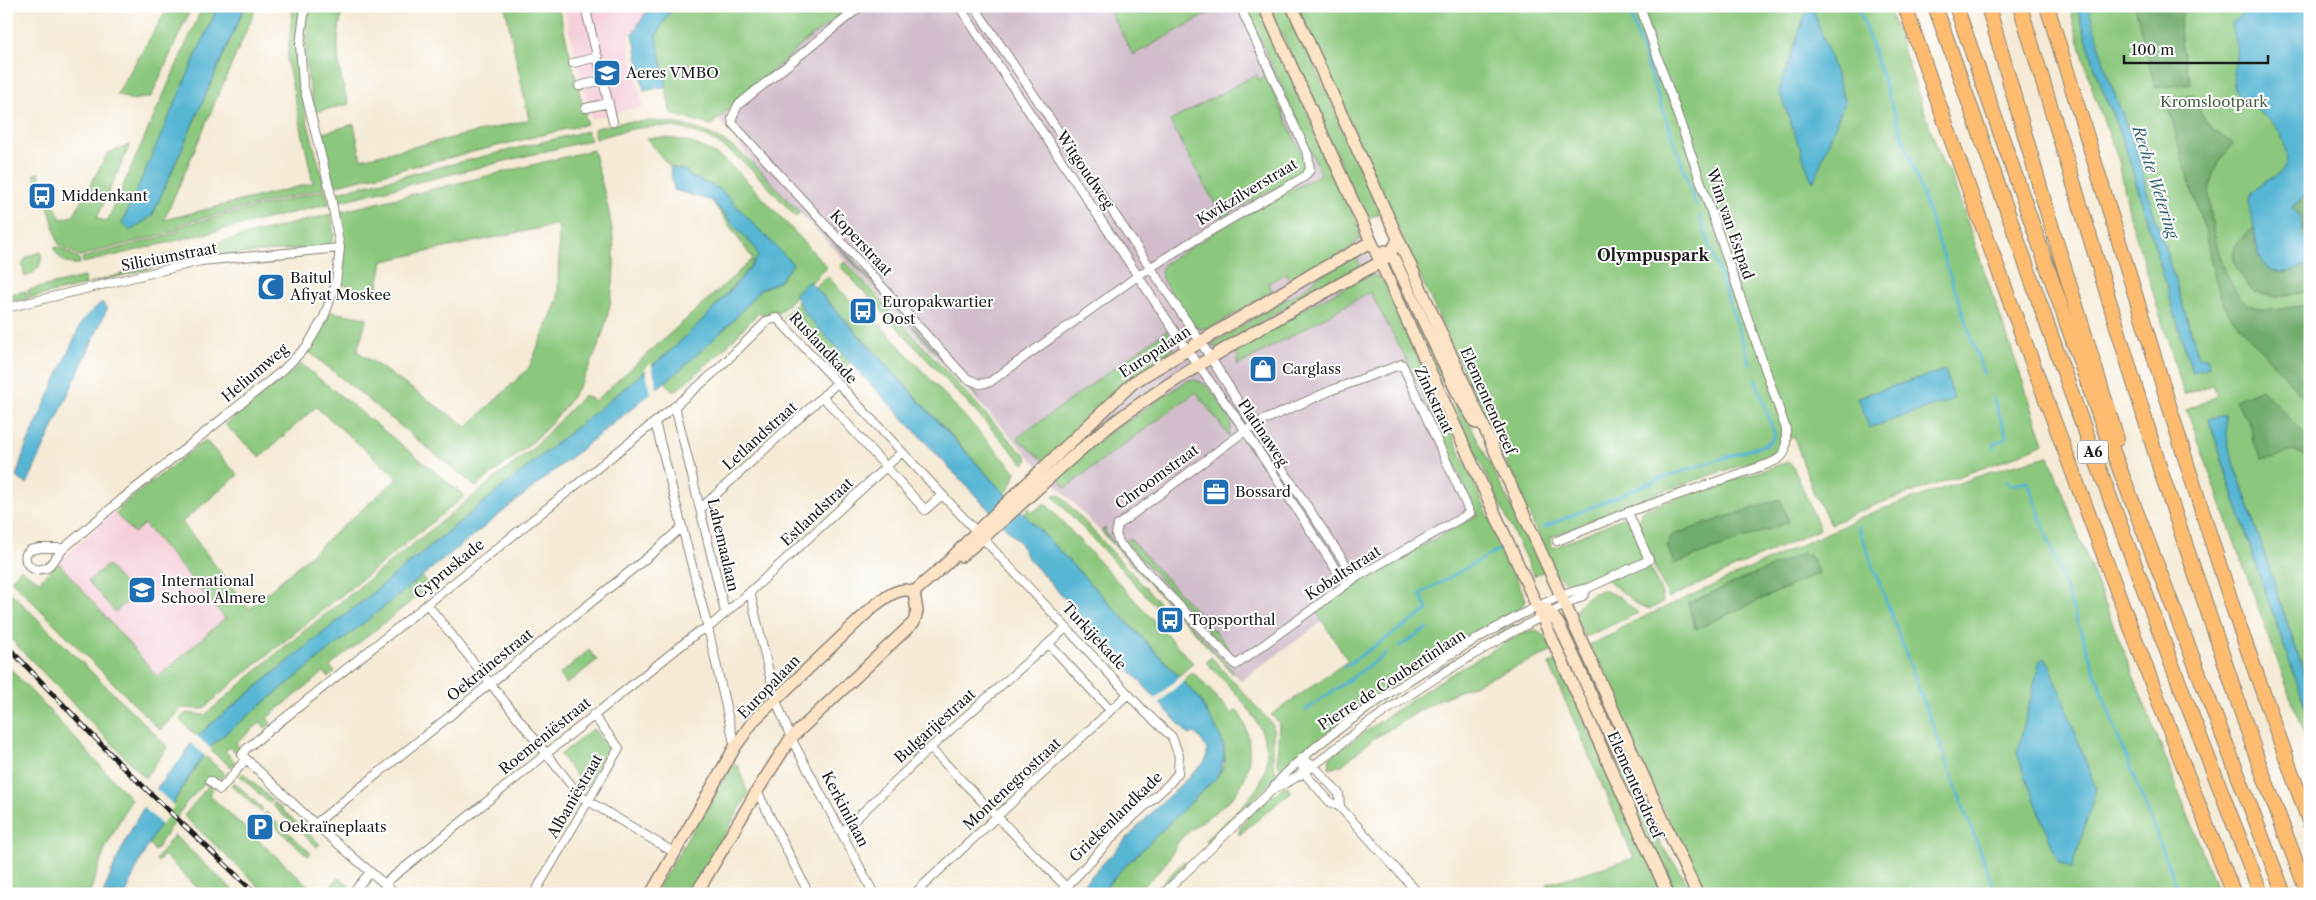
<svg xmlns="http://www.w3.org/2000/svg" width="2316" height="900" font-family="'Libre Caslon Text',serif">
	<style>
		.built { fill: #f5cfda }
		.industrial { fill: #d1bdcb }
		.green { fill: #8bc87d; stroke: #54724c; fill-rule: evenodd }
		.forest { fill: #70ac6c; stroke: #466444 }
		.water { fill: #56b6d4; stroke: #396978 }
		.pier { fill: #f5ead5 }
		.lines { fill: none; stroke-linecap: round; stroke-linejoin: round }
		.stream { stroke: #56b6d4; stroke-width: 3 }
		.street-casing { stroke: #888378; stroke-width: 10 }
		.secondary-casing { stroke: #888378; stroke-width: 14 }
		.highway-casing { stroke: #888378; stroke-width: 16 }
		.street { stroke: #fff; stroke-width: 8 }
		.secondary { stroke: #fee4c6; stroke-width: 11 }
		.highway { stroke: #fdbc70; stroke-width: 14 }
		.rail-casing { stroke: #1c1c1c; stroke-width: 5 }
		.rail { stroke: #fff; stroke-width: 3; stroke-dasharray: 9; stroke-linecap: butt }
		.labels { text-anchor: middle; stroke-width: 4; stroke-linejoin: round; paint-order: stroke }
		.shield { fill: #fff; stroke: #606060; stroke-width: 1 }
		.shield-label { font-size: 14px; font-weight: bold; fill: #1c1c1c }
		.poi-label { font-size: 15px; fill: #1c1c1c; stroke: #fff; text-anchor: start }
		.park-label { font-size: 15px; fill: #486143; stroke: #fff }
		.street-label { font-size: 15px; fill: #1c1c1c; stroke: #fff }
		.water-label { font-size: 16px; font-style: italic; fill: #36616f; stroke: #fff }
		.neighbourhood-label { font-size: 16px; font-weight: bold; fill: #1c1c1c; stroke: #fff }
	</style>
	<rect width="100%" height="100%" fill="#fff"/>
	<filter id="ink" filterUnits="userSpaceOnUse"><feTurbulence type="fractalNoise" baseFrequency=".02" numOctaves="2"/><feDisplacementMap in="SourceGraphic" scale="10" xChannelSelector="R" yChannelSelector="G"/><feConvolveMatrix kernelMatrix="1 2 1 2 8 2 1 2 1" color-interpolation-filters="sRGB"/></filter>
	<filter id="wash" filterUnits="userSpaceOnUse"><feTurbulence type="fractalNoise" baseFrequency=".0096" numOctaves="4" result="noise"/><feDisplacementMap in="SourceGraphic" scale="20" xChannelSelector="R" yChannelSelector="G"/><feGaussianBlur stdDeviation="1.12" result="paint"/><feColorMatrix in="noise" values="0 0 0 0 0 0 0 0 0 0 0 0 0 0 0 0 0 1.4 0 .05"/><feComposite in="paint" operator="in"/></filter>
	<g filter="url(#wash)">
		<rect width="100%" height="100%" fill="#f5ead5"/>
		<path class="built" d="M563 6H650L633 33 627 39 643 106 591 119Z
			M125 503 225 618 158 677 58 562Z"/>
		<path class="industrial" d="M840 6H1254L1285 69 1491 523 1359 595 1241 681 756 166 717 117Z"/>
		<path class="green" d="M169 6H192L151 97 131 100 117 94Z
			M203 6H218L184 85 152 216 245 6H257L164 220 313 183 287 61 293 6H300C287 68 310 128 325 188L179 224 176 231 80 256 59 245 44 191 39 192 34 174 39 173 42 186H45L61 219 73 216 108 153 130 145 97 218 107 222Z
			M309 6H344C334 39 337 72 349 104L315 112C306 75 302 44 309 6Z
			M505 6H558L587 124 333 186 320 134 354 124 361 159 529 120Z
			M673 6H852L807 40 711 125 671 114 656 36Z
			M1107 6H1222L1133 55Z
			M1245 6H1259L1360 230V238L1351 248 1291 281 1286 273 1268 283 1272 291 1215 326 1201 329 1191 323 1162 279 1161 271 1164 264 1227 225 1321 174Z
			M1269 6H1287L1381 213 1366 219Z
			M1297 6H1888L1942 162 1950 172 2044 443 2009 459 1869 507 1831 524 1814 494 1794 437 1781 442 1777 452 1771 455 1658 493 1549 538 1553 548 1626 516 1662 594 1663 602 1650 609 1638 605 1604 577 1580 585 1578 582 1567 583 1557 576Z
			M2069 6H2077L2098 78 2126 149 2192 372 2204 358 2199 357 2163 243 2081 6H2310V691L2228 444 2223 415 2209 420 2259 574 2310 720V751L2187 410 2217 396 2213 385 2184 394 2130 217 2119 161 2094 95Z
			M1257 74 1259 80 1266 76 1303 157 1304 169 1297 176 1222 217 1170 121Z
			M653 121C728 126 752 162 800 213L796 217C755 173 715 120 648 127 630 128 613 134 595 139L594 131 596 128 624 122Z
			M587 131 591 140 337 202 336 196 338 192Z
			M646 138C708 134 734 167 773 209 791 228 810 248 827 267L811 283 810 281 779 313 771 311 764 316 759 312 719 354 674 392 665 381 730 324 760 290 779 281 792 264 720 189 689 176 687 171 670 167Z
			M593 150C600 179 610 208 613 238 620 309 593 382 543 432 523 452 498 469 476 487L308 351 331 312 367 318 357 351 467 427 529 368 558 299 559 224 383 261 376 297 340 283 344 251 340 212Z
			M326 190 329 204 83 263 82 258 177 233 180 226Z
			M712 201 755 248 758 257 709 314 669 352 206 728 197 737 181 721V718L186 713 205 715 283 648 532 449 584 395 595 401 753 259Z
			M807 211 979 397 978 398 806 212Z
			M331 214 334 236 331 243 322 247 193 258 88 284 141 268 140 262Z
			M58 247 79 258 80 264C68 266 59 260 54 248Z
			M41 252C43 264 37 273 25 277 20 260 24 256 41 252Z
			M1356 255 1361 267 1277 312 1221 346 1210 348 1218 340 1302 290 1322 274Z
			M845 262 1019 450 1026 455 1028 461 1024 464 840 266Z
			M827 276 866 318 871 315 1016 472 1011 486 1005 494 815 287Z
			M1367 276H1376L1383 280 1526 600 1518 611C1435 656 1350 706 1282 772L1277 761 1279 723 1271 715 1348 661 1316 611 1369 576 1478 515 1405 357 1370 292 1237 366 1238 356 1234 349 1274 325Z
			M84 277 86 285 30 298 28 290Z
			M1402 281 1467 418 1544 571 1534 576 1396 284Z
			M26 291 28 299 6 303V295Z
			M799 301 805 314 852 361 842 371 790 315 785 320 783 317Z
			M1167 330 1174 342 1170 354 1046 463 1017 438Z
			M301 364 465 496 235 681 203 709 182 708 160 730 11 580 20 569 39 581 58 562 158 677 225 618 144 524 134 533 115 513 125 503 205 440 238 475 182 522 249 609 398 478 316 407 260 457 225 425Z
			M1188 380C1209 377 1221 406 1231 422L1229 436 1196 392 1065 488 1057 474 1078 455Z
			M2049 456 2087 558 2219 894H1702L1589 645 1619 631V629L1631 623 1871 513 2009 466ZM1819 572 1696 629H1695L1688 603Z
			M1788 462 1793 466 1820 529 1669 598 1638 532 1637 525 1642 510Z
			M1055 494 1060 495 1165 609 1161 612 1053 496Z
			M1045 503 1193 663 1179 676 1023 513 1029 508 1033 512Z
			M1105 528V533L1233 671V674L1101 531Z
			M1129 538 1229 647 1226 650 1127 543 1126 541Z
			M107 565 134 596 115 612 88 581Z
			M422 576 429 587 330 666 335 672 328 677 324 672 267 718 271 724 265 728 261 722 236 743 240 749 235 752 230 747 225 751 235 762 231 767 209 749 215 742Z
			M7 589 166 745V749L145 778 6 634Z
			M1603 590 1620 597 1638 613 1585 637C1582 631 1578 624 1576 618 1574 604 1591 592 1603 590Z
			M1513 624 1515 627 1432 673Z
			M1535 630 1545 636 1553 651 1438 700 1373 739 1342 765 1329 769 1330 757C1385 717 1440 678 1500 646 1510 640 1523 631 1535 630Z
			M589 650 597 660 567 684 559 675Z
			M1211 657 1273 725V765L1278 776 1208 843 1205 840C1221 825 1240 810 1254 792 1292 741 1237 695 1206 662Z
			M1557 660 1664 894H1549L1547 884 1634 858 1549 664Z
			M1571 660 1659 842 1682 874 1692 894H1674L1568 661Z
			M6 664 131 799 106 847 89 894H6Z
			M1193 672 1232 714 1236 710C1245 720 1248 733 1249 746 1252 802 1211 808 1180 840 1174 847 1172 856 1166 863 1157 874 1146 883 1137 894H1100L1120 871 1217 777 1225 764 1224 747 1199 698 1183 681Z
			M593 729 609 748 585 787 560 755Z
			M204 755 225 774 217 782 211 777 186 803 155 851 148 842Z
			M734 765 738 766 748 794 691 894H654L731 767Z
			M243 773 272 800 269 803 240 776Z
			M234 782 263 809 261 812 231 785Z
			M209 785 213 789 209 795 317 894H267L184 816Z
			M1286 785 1291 792 1239 835C1237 820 1275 794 1286 785Z
			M274 802 320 844 317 847 272 805Z
			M266 812 311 853 308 856 263 815Z
			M174 835 237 894H204L164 855 158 862 156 860Z
			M1184 861 1187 863 1157 894H1152Z
			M339 877 349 886 343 894H324Z"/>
		<path class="forest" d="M2135 6H2186C2173 28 2186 60 2191 83L2155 88Z
			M2194 95C2203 123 2209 129 2233 143 2224 156 2212 169 2210 186 2206 212 2223 293 2250 305 2271 315 2288 306 2310 305V405L2228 313 2222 300 2212 267 2205 231 2183 162 2167 99Z
			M2310 192V243L2302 235 2303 226 2292 207Z
			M2254 228 2256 245 2284 273 2310 264V291L2277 297 2255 293C2244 281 2224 257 2239 241 2243 236 2249 232 2254 228Z
			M2262 389 2310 440V460C2289 441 2283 460 2262 459L2253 443 2251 426 2235 400Z
			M1780 499 1789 522 1674 564 1667 545 1672 535Z
			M1803 553 1810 556 1819 573 1696 629 1688 603Z"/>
		<path class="water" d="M218 6H245L152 216 130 231 122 223Z
			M650 6H673L656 36 667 86 644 91 633 33Z
			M2077 6H2088L2108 77 2139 157 2147 191 2199 357 2208 359 2210 367 2192 372 2126 149 2098 78Z
			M2247 6H2310V192L2292 207 2301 218 2302 235 2310 243V264C2300 266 2287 275 2277 272 2257 267 2257 244 2254 228 2252 217 2246 206 2251 195 2260 175 2295 181 2285 147 2277 114 2253 114 2238 94 2229 81 2236 67 2236 53 2237 43 2233 33 2232 23L2242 15Z
			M1813 9 1845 100 1814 181 1811 179 1779 91 1805 15Z
			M670 167 687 171 689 176 720 189 793 264 779 281 760 290 730 324 680 370 215 742C211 748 204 753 200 760 173 803 144 845 126 894H103C122 845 143 798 180 761 184 756 186 750 190 745 195 739 201 733 206 728L669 352C701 322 732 292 758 257L755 248 712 201 674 190Z
			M809 281 972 459 1199 698C1212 728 1236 744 1217 777L1120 871 1100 894H1074L1154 810 1204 763C1212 750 1203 742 1195 733L1189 735 1026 556 1020 543 989 510 805 314 794 294Z
			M102 302 107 309 27 484 16 477 24 451 83 319Z
			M1945 370 1954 399 1869 428 1858 397Z
			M2225 414 2228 444 2310 691V720L2259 574 2209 419Z
			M2045 658 2050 665 2096 789 2072 869 2058 861 2017 754 2040 660Z"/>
		<path class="pier" d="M651 363 658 390 651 395 645 368Z
			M1180 676 1184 680 1158 704 1154 700Z
			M196 735 212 750 206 757 189 741Z
			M154 787 174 806 162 825 142 806Z"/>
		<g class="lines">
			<path class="stream" d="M1627 6 1696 205
				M1858 6 1984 375
				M1700 217 1750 363
				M1993 398 2007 437 1994 444 1995 448
				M2006 481 2010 485 2028 482 2115 729 2180 894
				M1858 526 1996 894
				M1544 527 1659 479 1767 444 1775 436 1755 378
				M1400 646 1427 628
				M1344 667 1428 610 1420 594 1500 549
				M1306 710 1387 653"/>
		</g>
	</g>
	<g filter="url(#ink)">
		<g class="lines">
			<defs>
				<path id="street" d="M585 6 613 122
					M861 6 738 105 732 118 733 124 966 378 980 384 990 382 1139 275 1186 245 1304 177 1310 170 1308 155 1240 6
					M959 6 1187 350 1245 430 1346 585
					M974 6 1200 341 1253 425 1355 578
					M573 63 598 57
					M579 86 603 80
					M586 108 609 103
					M6 308 201 261 340 248
					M1402 364 1470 513 1355 578 1236 665 1120 544 1116 535 1118 525 1253 425 1332 390Z
					M823 397 925 510 942 495
					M675 406 725 612
					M655 422 708 628 735 747
					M700 509 837 383
					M1557 541 1628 512 1768 464C1789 456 1786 449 1786 429L1640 6
					M64 548H40L30 550 26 554C24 562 29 567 36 570L47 568 64 548 122 499 283 370 307 346 324 317 336 283 340 248 330 191 303 83 300 45 305 6
					M750 592 775 698 791 738 874 894
					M427 604 580 796 675 853
					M1049 644 1110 710
					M930 748 1065 886
					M210 781 220 790 246 759
					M1273 789C1309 775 1338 744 1370 722 1437 675 1509 631 1583 596L1588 588
					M757 791 809 894
					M1340 807 1339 794 1313 765 1301 759 1303 772 1330 802 1340 807 1419 894
					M315 824 654 552 682 527
					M842 832 930 748 1066 628
					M384 884 698 632 708 628 750 592 902 452
					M352 894 370 872
					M396 894 315 824 242 755 246 749 675 406 717 370 767 321 777 318 1145 712 1172 737 1179 756 1178 773 1169 784 1123 826 1060 894
					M534 894 619 748 593 715
					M914 894 1128 694
					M1163 894 1272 790C1305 739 1528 597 1588 588L1649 560 1628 512"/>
				<path id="secondary" d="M1264 6 1668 894
					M1292 6 1697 894
					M1385 251 1394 259 1457 392 1476 423
					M961 556C1018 511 1066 457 1124 415 1205 357 1293 309 1381 262L1390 254 1398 240
					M914 592 947 563 977 531 1134 382 1316 272 1371 242
					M1538 606 1548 610 1558 623C1586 679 1606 740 1644 790
					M651 894 735 747 754 720 874 606C885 598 900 585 914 592
					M696 894 757 791 791 738 914 622 917 611 914 592"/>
				<path id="highway" d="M1905 6C1950 140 1999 272 2048 405 2108 568 2169 732 2234 894
					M1935 6 2077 409 2171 662 2261 894
					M1956 6 2100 418 2284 894
					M1988 6 2048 215 2117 439
					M2020 6 2161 472 2257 758 2308 894
					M2047 6 2187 464 2236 617 2310 824"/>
			</defs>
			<use href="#street" class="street-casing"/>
			<use href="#secondary" class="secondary-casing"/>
			<use href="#highway" class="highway-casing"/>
			<use href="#street" class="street"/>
			<use href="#secondary" class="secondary"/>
			<use href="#highway" class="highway"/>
			<defs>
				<path id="rail" d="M6 645 123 767 256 894"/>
			</defs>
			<use href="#rail" class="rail-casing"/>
			<use href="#rail" class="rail"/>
		</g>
	</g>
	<defs>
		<symbol id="school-square" viewBox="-11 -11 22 22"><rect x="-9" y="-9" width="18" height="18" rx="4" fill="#1f6fb2" stroke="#fff"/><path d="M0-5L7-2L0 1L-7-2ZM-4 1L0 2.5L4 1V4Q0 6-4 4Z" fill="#fff"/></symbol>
		<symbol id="bus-square" viewBox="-11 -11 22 22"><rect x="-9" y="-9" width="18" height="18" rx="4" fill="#1f6fb2" stroke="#fff"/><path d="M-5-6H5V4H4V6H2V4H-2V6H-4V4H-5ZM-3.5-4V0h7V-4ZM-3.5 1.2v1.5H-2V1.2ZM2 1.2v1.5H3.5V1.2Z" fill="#fff"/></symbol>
		<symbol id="mosque-square" viewBox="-11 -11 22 22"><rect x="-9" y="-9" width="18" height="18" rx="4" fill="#1f6fb2" stroke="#fff"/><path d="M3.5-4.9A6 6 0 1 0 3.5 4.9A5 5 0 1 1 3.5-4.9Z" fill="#fff"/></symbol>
		<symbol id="shop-square" viewBox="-11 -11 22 22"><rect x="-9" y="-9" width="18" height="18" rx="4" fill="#1f6fb2" stroke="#fff"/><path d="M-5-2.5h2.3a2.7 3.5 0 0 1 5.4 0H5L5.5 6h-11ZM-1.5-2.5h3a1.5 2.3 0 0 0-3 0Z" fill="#fff"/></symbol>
		<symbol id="office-square" viewBox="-11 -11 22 22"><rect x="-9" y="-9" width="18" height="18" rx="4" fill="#1f6fb2" stroke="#fff"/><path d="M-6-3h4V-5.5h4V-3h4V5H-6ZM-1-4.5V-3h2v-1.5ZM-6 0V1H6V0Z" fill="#fff"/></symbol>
		<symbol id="parking-square" viewBox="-11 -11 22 22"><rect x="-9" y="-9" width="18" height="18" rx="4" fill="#1f6fb2" stroke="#fff"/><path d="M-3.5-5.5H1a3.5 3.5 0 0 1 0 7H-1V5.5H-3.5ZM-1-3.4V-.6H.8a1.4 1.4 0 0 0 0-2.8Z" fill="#fff"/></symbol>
	</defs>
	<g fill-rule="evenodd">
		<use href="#school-square" x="591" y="57" width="32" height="32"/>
		<use href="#bus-square" x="26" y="180" width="32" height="32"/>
		<use href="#mosque-square" x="255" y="271" width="32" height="32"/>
		<use href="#bus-square" x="847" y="295" width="32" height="32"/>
		<use href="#shop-square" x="1247" y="353" width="32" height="32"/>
		<use href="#office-square" x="1200" y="476" width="32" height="32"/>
		<use href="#school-square" x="126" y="574" width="32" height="32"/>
		<use href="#bus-square" x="1154" y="604" width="32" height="32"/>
		<use href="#parking-square" x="244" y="811" width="32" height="32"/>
	</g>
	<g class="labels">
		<rect class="shield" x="2078" y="440.5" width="30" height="23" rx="4"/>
		<g class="shield-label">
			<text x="2093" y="457">A6</text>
		</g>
		<g class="poi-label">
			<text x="626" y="78">Aeres VMBO</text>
			<text x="61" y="201">Middenkant</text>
			<text x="290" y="283">Baitul<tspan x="290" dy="17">Afiyat Moskee</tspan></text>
			<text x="882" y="307">Europakwartier<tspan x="882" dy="17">Oost</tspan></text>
			<text x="1282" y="374">Carglass</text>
			<text x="1235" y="497">Bossard</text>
			<text x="161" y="586">International<tspan x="161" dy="17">School Almere</tspan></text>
			<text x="1189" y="625">Topsporthal</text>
			<text x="279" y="832">Oekraïneplaats</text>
		</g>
		<g class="park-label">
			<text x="2214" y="107">Kromslootpark</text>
		</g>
		<g class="street-label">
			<text transform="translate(1085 170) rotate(56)" y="5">Witgoudweg</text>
			<text transform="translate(1247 192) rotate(-31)" y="5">Kwikzilverstraat</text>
			<text transform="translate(1730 224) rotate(71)" y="5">Wim van Estpad</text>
			<text transform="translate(861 243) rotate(47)" y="5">Koperstraat</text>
			<text transform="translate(169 257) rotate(-11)" y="5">Siliciumstraat</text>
			<text transform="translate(823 348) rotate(47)" y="5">Ruslandkade</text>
			<text transform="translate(1155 352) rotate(-33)" y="5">Europalaan</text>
			<text transform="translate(255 373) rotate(-40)" y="5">Heliumweg</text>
			<text transform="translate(1434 400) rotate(65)" y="5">Zinkstraat</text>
			<text transform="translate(1488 401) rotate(66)" y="5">Elementendreef</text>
			<text transform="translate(1263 433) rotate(56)" y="5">Platinaweg</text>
			<text transform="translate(760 436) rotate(-42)" y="5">Letlandstraat</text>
			<text transform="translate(1157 477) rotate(-36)" y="5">Chroomstraat</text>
			<text transform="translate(817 512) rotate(-43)" y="5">Estlandstraat</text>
			<text transform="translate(723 545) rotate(77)" y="5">Lahemaalaan</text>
			<text transform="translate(449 569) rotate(-39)" y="5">Cypruskade</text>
			<text transform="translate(1343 573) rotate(-33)" y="5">Kobaltstraat</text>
			<text transform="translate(1094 636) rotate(47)" y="5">Turkijekade</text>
			<text transform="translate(490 665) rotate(-39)" y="5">Oekraïnestraat</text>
			<text transform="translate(1392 680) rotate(-33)" y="5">Pierre de Coubertinlaan</text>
			<text transform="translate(769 687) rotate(-46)" y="5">Europalaan</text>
			<text transform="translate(935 726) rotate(-42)" y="5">Bulgarijestraat</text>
			<text transform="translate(545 736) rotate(-39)" y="5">Roemeniëstraat</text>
			<text transform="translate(1012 784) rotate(-43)" y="5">Montenegrostraat</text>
			<text transform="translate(1635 785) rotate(66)" y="5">Elementendreef</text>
			<text transform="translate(575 796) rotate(-60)" y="5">Albaniëstraat</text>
			<text transform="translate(845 809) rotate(62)" y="5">Kerkinilaan</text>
			<text transform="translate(1116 817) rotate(-44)" y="5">Griekenlandkade</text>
		</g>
		<g class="water-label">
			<text transform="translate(2156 182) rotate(72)" y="6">Rechte Wetering</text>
		</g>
		<g class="neighbourhood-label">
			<text x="1653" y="261">Olympuspark</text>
		</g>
	</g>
	<rect width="2316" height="900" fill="none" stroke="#fff" stroke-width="25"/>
	<path d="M2124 55v8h144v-8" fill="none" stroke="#1c1c1c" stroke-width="2.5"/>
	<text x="2131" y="55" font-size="15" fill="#1c1c1c" stroke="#ffffff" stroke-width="4" paint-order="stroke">100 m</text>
</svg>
